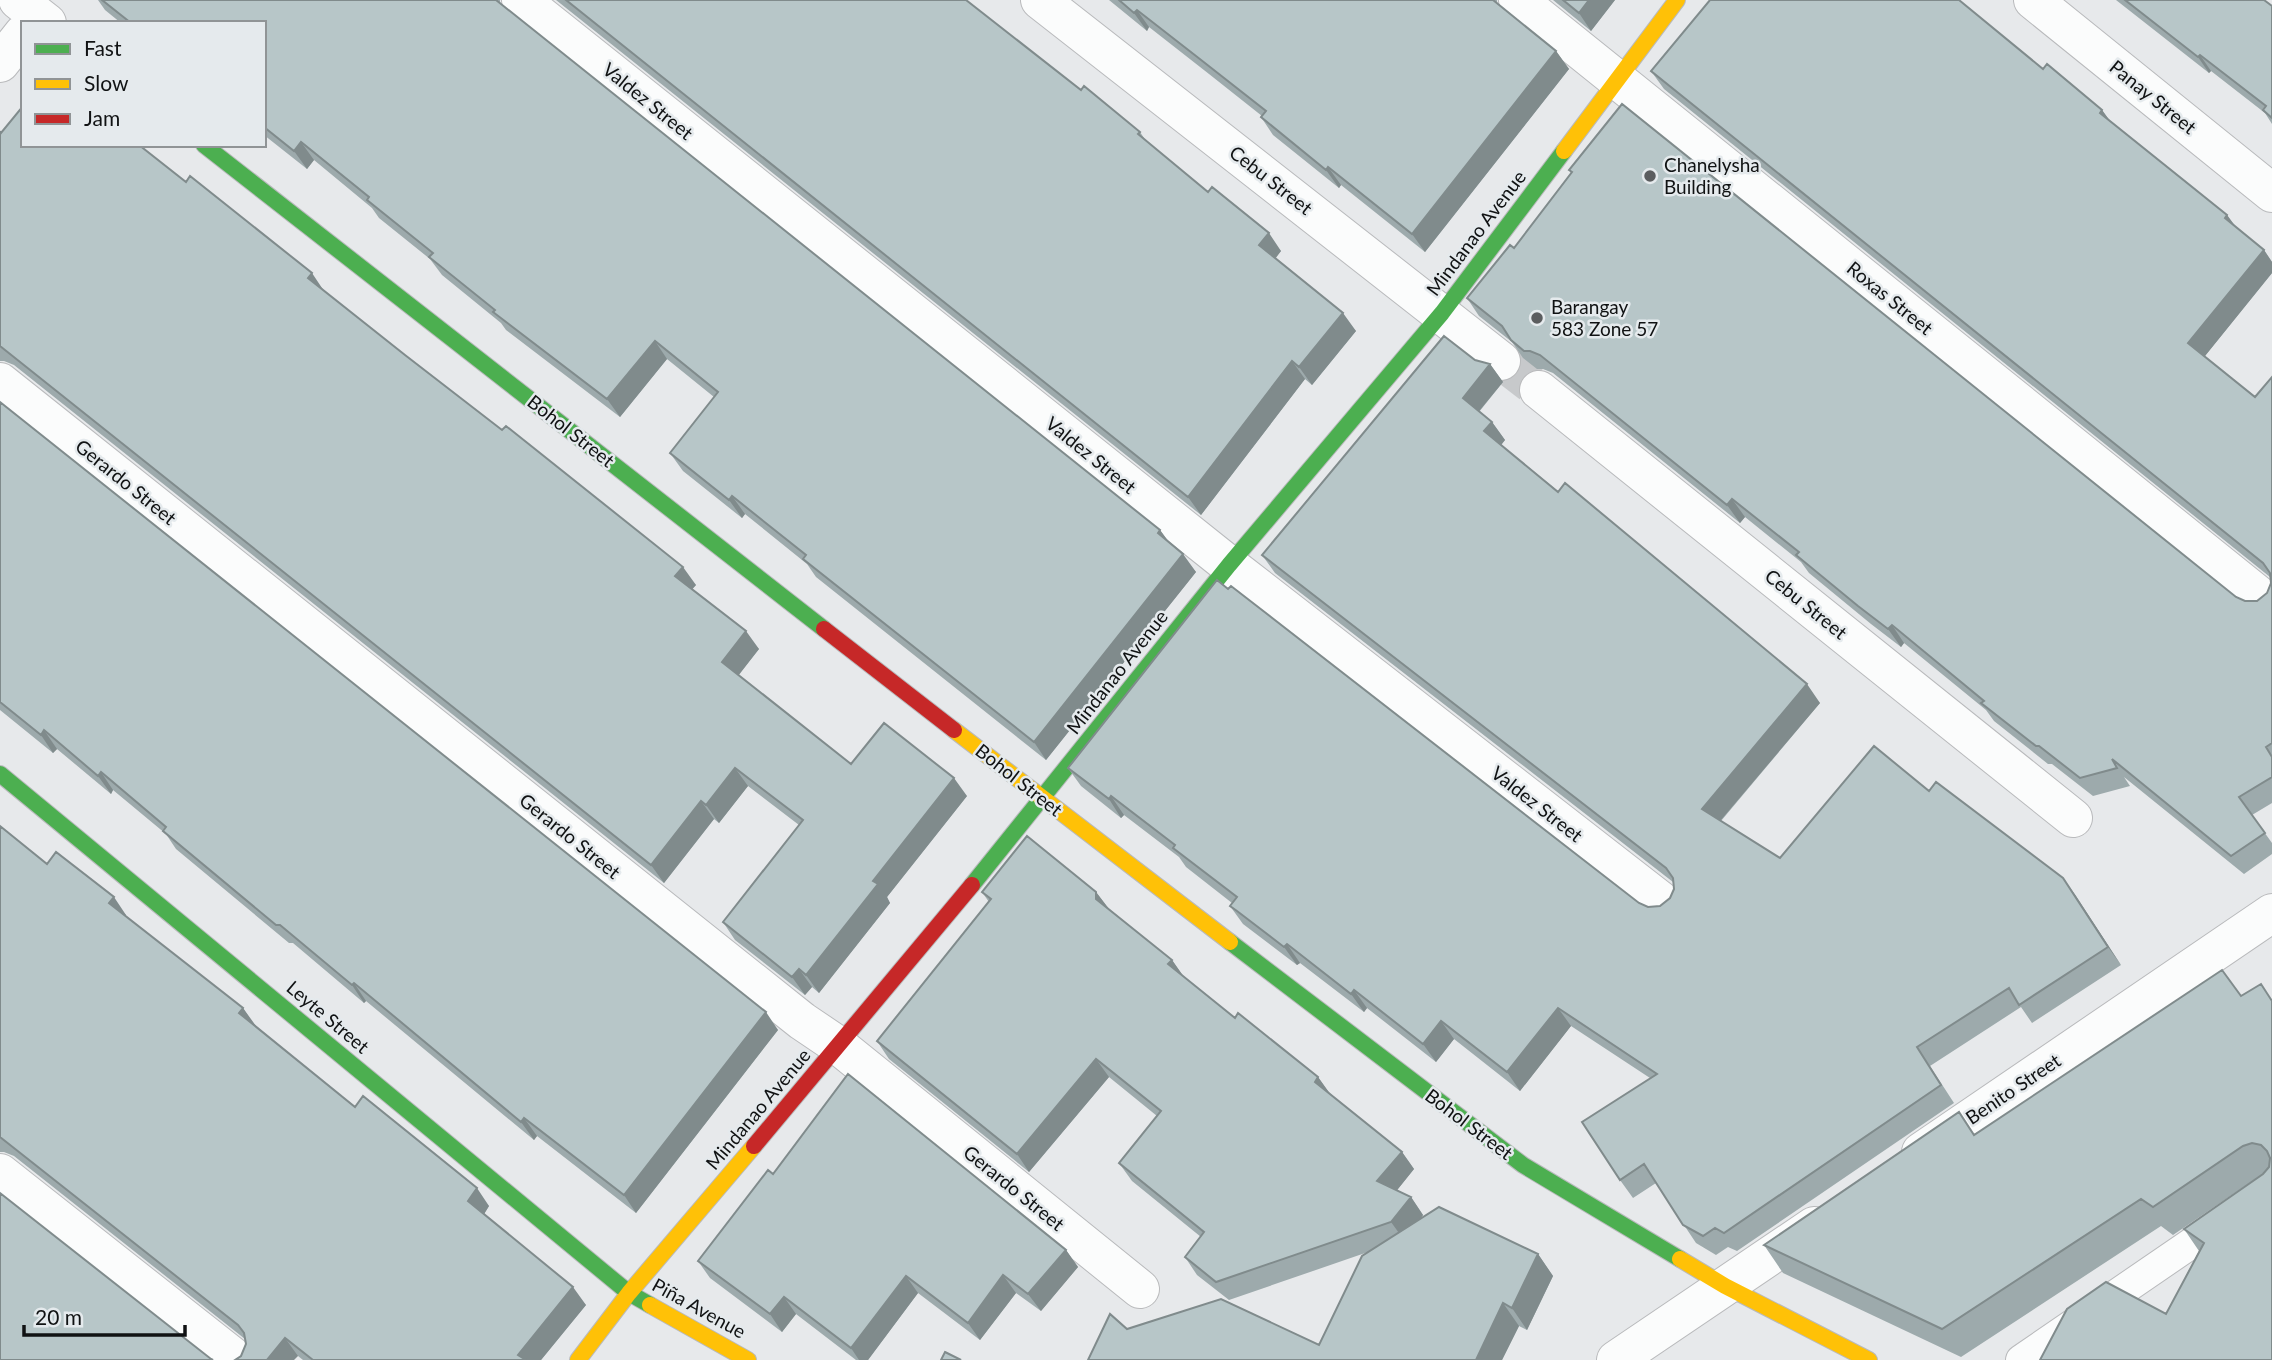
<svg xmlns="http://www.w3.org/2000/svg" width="2272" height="1360" font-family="Lato,sans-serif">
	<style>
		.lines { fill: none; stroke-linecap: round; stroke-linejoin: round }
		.street-tunnel { stroke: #c7c9cb; stroke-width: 38; stroke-dasharray: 38 19; stroke-linecap: butt }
		.lane-casing { stroke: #b9babc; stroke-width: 32 }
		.street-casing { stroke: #b9babc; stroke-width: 40 }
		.fast-casing { stroke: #b9babc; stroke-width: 18 }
		.slow-casing { stroke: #b9babc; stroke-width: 18 }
		.jam-casing { stroke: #b9babc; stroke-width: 18 }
		.lane { stroke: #fbfcfc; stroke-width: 30 }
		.street { stroke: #fbfcfc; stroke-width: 38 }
		.fast { stroke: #4caf50; stroke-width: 16 }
		.slow { stroke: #ffc107; stroke-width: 16 }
		.jam { stroke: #c62828; stroke-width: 16 }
		.wall { fill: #9daaac }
		.shaded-wall { fill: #808b8c }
		.building { fill: #b7c6c8; stroke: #808b8c; stroke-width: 2 }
		.poi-dot { fill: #5b5d5f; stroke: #e5eaed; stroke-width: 2.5 }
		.labels { text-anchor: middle; stroke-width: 5; stroke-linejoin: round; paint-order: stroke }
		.street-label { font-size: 19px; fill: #101213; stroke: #e5eaed }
		.poi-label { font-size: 19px; fill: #101213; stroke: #e5eaed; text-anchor: start }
	</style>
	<rect width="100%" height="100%" fill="#e7e9eb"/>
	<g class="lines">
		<path class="street-tunnel" d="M1501 361 1539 390"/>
		<defs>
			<path id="lane" d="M2021 1360 2272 1188"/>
			<path id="street" d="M18 0 47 23
				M521 0 1229 565 1665 904
				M1040 0 1501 361
				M1518 0 2262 598
				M2033 0 2272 193
				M0 63 23 34
				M0 382 802 1021 839 1046 1140 1289
				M1539 390 2073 818
				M1921 1152 2272 913
				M0 1173 237 1360
				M1616 1360 1814 1226"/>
			<path id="fast" d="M204 145 824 629
				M0 774 629 1293 650 1305
				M972 885 1229 565 1442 313 1564 151
				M1230 942 1523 1165 1680 1259"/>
			<path id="slow" d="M1564 151 1677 0
				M954 730 1230 942
				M1680 1259 1725 1286 1869 1360
				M650 1305 748 1360
				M578 1360 629 1293 754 1146"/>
			<path id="jam" d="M824 629 954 730
				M754 1146 972 885"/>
		</defs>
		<use href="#lane" class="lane-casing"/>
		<use href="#street" class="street-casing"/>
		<use href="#fast" class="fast-casing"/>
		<use href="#slow" class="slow-casing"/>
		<use href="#jam" class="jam-casing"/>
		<use href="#lane" class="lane"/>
		<use href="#street" class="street"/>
		<use href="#fast" class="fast"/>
		<use href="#slow" class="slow"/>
		<use href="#jam" class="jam"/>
	</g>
	<path class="wall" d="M98 0H500V3L1160 530 1169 542 1196 572 1046 760 816 577 807 564 745 514 742 518 683 471 670 453 714 397 667 359 620 417 506 330 501 323 442 275 430 259 379 218 372 208 314 160 307 169 264 135V23H121L105 10Z
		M556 0H966L1081 90 1140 132 1146 141 1281 251 1275 258 1356 331 1312 385 1305 379 1201 515Z
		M1109 0H1497V3L1556 51 1569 69 1425 252 1341 185 1339 188 1273 135 1261 117 1262 116 1209 74 1149 27 1147 31Z
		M1553 0H1615L1591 31Z
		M2116 0H2264L2272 6V124L2265 113 2211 71 2209 73Z
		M2043 69 2102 110 2110 121 2227 215 2236 227 2264 250 2272 262V273L2204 357 2255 397 2272 377V803L2252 815 2272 843V854L2244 874 2124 777 2130 786 2093 796 2052 764H2048L1994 721 1986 710 1904 643 1901 647 1871 624 1809 573 1801 562 1745 517 1740 523 1553 373 1543 369H1537L1523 358 1512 342 1479 316 1467 298 1514 248 1571 173 1569 170 2236 597 2245 601H2257L2267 593 2271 583 2270 577 1664 89 1651 71Z
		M0 132 324 291 696 585 692 589 759 649 738 675 851 764 967 796 887 897 890 903 819 993 812 987 805 995 735 940 723 922 799 825 748 786 719 823 714 819 664 883 14 365 4 361H0Z
		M1475 360 1490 364 1503 382 1479 412 1492 422 1505 440 1501 445 1820 703 1721 821 1780 858 1929 791 2063 878 2121 965 2032 1023 2021 1007 1930 1066 1954 1103 1737 1251 1728 1247 1716 1255 1696 1243 1656 1183 1633 1198 1620 1180 1650 1078 1571 1026 1520 1091 1454 1039 1436 1062 1367 1008 1364 1012 1300 963 1297 965 1243 924 1230 906 1232 903 1186 867 1179 857 1124 815 1121 818 1081 786 1068 768 1639 903 1648 907 1660 906 1670 898 1674 889 1673 882 1275 573 1262 555Z
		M0 402 778 1030 636 1213 537 1136 534 1140 366 1001 364 1003 293 943H289L176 849 166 834 113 790 111 794 57 749 53 753 0 710Z
		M0 826 47 864 126 915 125 916 243 1008 255 1027 355 1107 489 1206 484 1214 586 1305 541 1360H303L298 1356H241L246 1344 245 1339 14 1156 4 1152H0Z
		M1027 836 1096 892 1109 909 1172 960 1183 976 1235 1018 1238 1013 1318 1077 1329 1093 1402 1152 1414 1169 1397 1190 1411 1197 1423 1215 1420 1219 1439 1207 1538 1254 1553 1276 1527 1330 1519 1326 1502 1360H1088L1110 1314 1127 1329 1221 1299 1319 1345 1362 1256 1368 1252 1229 1300 1197 1275 1185 1257 1201 1237 1132 1181 1119 1163 1157 1116 1109 1077 1029 1172 889 1059 877 1041 989 902 982 892Z
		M2241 996 2272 1000V1360L2166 1314 2199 1251 2184 1229 2264 1173 2173 1235 2161 1226 1961 1357 1783 1273 1764 1245 1959 1112 1974 1134Z
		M773 1174 1066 1250 1078 1267 1041 1311 1016 1293 980 1340 918 1293 868 1360H856L796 1314 782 1332 710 1278 698 1261Z"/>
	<path class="shaded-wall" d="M1589 0H1615L1591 31 1579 13Z
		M1137 10 1149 27 1147 31 1134 13Z
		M1556 51 1569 69 1425 252 1412 234Z
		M2200 55 2211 71 2209 73 2198 57Z
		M2102 110 2115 128 2100 113Z
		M301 142 314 160 307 169 294 151Z
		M1328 167 1341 185 1339 188 1326 170Z
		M2227 215 2240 233 2225 218Z
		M1269 233 1281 251 1272 263 1259 245Z
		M2264 250 2272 262V273L2201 361 2188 343Z
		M312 273 324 291 308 278Z
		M1343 313 1356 331 1312 385 1299 367Z
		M655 341 667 359 620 417 607 399Z
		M1292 361 1305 379 1201 515 1188 497Z
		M1490 364 1503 382 1475 416 1463 398Z
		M1492 422 1505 440 1497 450 1484 431Z
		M732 496 745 514 742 518 729 500Z
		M1732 499 1745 517 1740 523 1727 505Z
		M1160 530 1173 548 1158 533Z
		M1183 554 1196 572 1046 760 1034 742Z
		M683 567 696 585 688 594 675 576Z
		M1892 625 1904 643 1901 647 1888 629Z
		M746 631 759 649 735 680 722 662Z
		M1807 684 1820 703 1715 827 1702 809Z
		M44 730 57 749 53 753 41 735Z
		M735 768 748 786 719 823 706 805Z
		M101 772 113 790 111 794 98 776Z
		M954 778 967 796 887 897 890 903 819 993 806 975 873 881Z
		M1111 796 1124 815 1121 818 1109 799Z
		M701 801 714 819 664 883 651 865Z
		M2063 878 2076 896 2121 965 2108 947Z
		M1096 892 1109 909 1096 899Z
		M114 897 126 915 121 921 109 903Z
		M1287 944 1300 963 1297 965 1284 947Z
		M1172 960 1184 977 1168 964Z
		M799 969 812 987 805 995 792 977Z
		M354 983 366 1001 364 1003 352 985Z
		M1354 990 1367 1008 1364 1012 1351 994Z
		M243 1008 256 1026 251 1031 239 1013Z
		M1558 1008 1571 1026 1520 1091 1507 1072Z
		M766 1012 778 1030 636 1213 624 1195Z
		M1441 1021 1454 1039 1436 1062 1423 1044Z
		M1096 1059 1109 1077 1029 1172 1017 1154Z
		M1318 1077 1331 1095 1315 1082Z
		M524 1118 537 1136 534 1140 521 1122Z
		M1402 1152 1414 1169 1390 1199 1377 1181Z
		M477 1188 489 1206 481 1219 468 1201Z
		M1411 1197 1423 1215 1404 1240 1391 1222Z
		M1066 1250 1078 1267 1041 1311 1028 1294Z
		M1538 1254 1553 1276 1527 1330 1512 1308Z
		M1003 1275 1016 1293 980 1340 968 1323Z
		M906 1276 918 1293 868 1360H859L851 1348Z
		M573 1287 586 1305 541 1360H521L518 1355Z
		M784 1297 796 1314 782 1332 770 1314Z
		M1503 1303 1519 1326 1502 1360H1476Z
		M285 1338 298 1356 294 1360H267Z"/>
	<path class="building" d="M102 0H496L1160 530 1158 533 1183 554 1034 742 803 559 806 555 732 496 729 500 670 453 718 392 655 341 607 399 493 312 495 310 429 257 433 253 367 200 369 197 301 142 294 151 264 127V23H131Z
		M566 0H966L1081 90 1084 86 1140 132 1138 134 1208 192 1212 187 1269 233 1259 245 1343 313 1299 367 1292 361 1188 497Z
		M1119 0H1493L1556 51 1412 234 1328 167 1326 170 1261 117 1266 111 1196 56 1137 10 1134 13Z
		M1563 0H1589L1579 13Z
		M1710 0H1959L2043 69 2047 64 2102 110 2100 113 2227 215 2225 218 2264 250 2188 343 2255 397 2272 377V743L2266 747 2272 757V777L2239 797 2265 833 2231 856 2112 759 2117 768 2080 778 2039 746H2036L1981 703 1984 701 1892 625 1888 629 1858 606 1796 555 1799 552 1732 499 1727 505 1540 355 1530 351H1524L1511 340 1502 326 1467 298 1510 245 1514 248 1572 172 1569 170 1622 104 2236 597 2245 601H2257L2267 593 2271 583 2270 573 2263 563 1651 71Z
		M2125 0H2264L2272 6V118L2263 110 2266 106 2200 55 2198 57Z
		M23 106V145H139L186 182 190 176 312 273 308 278 405 355 502 430 506 426 683 567 675 576 746 631 722 662 851 764 884 723 954 778 873 881 878 884 806 975 799 969 792 977 723 922 803 820 735 768 706 805 701 801 651 865 0 346V132L1 133Z
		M1444 336 1475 360 1490 364 1463 398 1492 422 1484 431 1558 492 1565 483 1807 684 1702 809 1780 858 1874 746 1929 791 1936 782 2063 878 2108 947 2019 1005 2009 988 1917 1047 1941 1085 1724 1233 1715 1228 1703 1236 1683 1225 1644 1164 1620 1180 1582 1122 1657 1074 1558 1008 1507 1072 1441 1021 1423 1044 1354 990 1351 994 1287 944 1284 947 1237 911 1230 906 1237 897 1173 848 1175 845 1111 796 1109 799 1068 768 1217 580 1228 589 1231 586 1639 903 1648 907 1660 906 1670 898 1674 889 1673 878 1666 868 1262 555Z
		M0 402 766 1012 624 1195 524 1118 521 1122 354 983 352 985 280 925H276L163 831 166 827 101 772 98 776 44 730 41 735 0 702Z
		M0 826 47 864 56 852 114 897 109 903 243 1008 239 1013 355 1107 363 1096 477 1188 468 1201 573 1287 518 1355 526 1360H313L285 1338 267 1360H235L241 1356 246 1344 244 1333 238 1325 0 1137Z
		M1027 836 1096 892V899L1172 960 1168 964 1235 1018 1238 1013 1318 1077 1315 1082 1402 1152 1377 1181 1411 1197 1391 1222 1216 1282 1185 1257 1204 1232 1119 1163 1161 1111 1096 1059 1017 1154 877 1041 991 899 982 892Z
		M2222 970 2241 996 2261 984 2272 1001V1360H2040L2067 1309 2106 1282 2166 1314 2204 1243 2184 1229 2263 1174 2269 1167 2270 1158 2267 1151 2261 1145 2252 1143 2243 1146 2153 1207 2141 1199 1942 1329 1764 1245 1959 1112 1974 1135Z
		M848 1074 1066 1250 1028 1294 1003 1275 968 1323 906 1276 851 1348 784 1297 770 1314 698 1261 768 1170 773 1174Z
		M0 1193 211 1359 213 1360H0Z
		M1439 1207 1538 1254 1512 1308 1503 1303 1476 1360H1088L1110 1314 1127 1329 1221 1299 1319 1345 1362 1256Z
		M945 1352 961 1360H941Z"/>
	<g class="poi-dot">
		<circle cx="1650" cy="176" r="7"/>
		<circle cx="1537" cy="318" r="7"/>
	</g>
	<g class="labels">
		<g class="street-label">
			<text transform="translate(2153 97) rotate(39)" y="7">Panay Street</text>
			<text transform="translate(648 101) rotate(39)" y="7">Valdez Street</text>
			<text transform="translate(1271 180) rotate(38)" y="7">Cebu Street</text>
			<text transform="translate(1476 233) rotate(-53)" y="7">Mindanao Avenue</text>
			<text transform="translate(1890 298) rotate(39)" y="7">Roxas Street</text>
			<text transform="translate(571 431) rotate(38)" y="7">Bohol Street</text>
			<text transform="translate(1091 455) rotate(39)" y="7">Valdez Street</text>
			<text transform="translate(126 482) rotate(39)" y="7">Gerardo Street</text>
			<text transform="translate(1806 604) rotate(39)" y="7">Cebu Street</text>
			<text transform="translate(1117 672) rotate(-52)" y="7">Mindanao Avenue</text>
			<text transform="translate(1019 780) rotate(38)" y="7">Bohol Street</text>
			<text transform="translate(1537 804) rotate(38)" y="7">Valdez Street</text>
			<text transform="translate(570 836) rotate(39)" y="7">Gerardo Street</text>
			<text transform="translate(328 1017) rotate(40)" y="7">Leyte Street</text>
			<text transform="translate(2013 1089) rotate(-34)" y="7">Benito Street</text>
			<text transform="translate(758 1109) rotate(-50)" y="7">Mindanao Avenue</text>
			<text transform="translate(1469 1124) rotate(37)" y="7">Bohol Street</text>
			<text transform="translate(1014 1188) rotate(39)" y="7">Gerardo Street</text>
			<text transform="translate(699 1308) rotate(29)" y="7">Piña Avenue</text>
		</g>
		<g class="poi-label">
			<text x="1664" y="172">Chanelysha<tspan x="1664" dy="22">Building</tspan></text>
			<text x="1551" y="314">Barangay<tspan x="1551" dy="22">583 Zone 57</tspan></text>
		</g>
	</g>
	<rect x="21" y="21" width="245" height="126" fill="#e5eaed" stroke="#909496" stroke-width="2"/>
	<rect x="35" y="44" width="35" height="10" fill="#4caf50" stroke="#909496" stroke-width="2"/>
	<text x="84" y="56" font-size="21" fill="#101213">Fast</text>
	<rect x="35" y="79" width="35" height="10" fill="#ffc107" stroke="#909496" stroke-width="2"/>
	<text x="84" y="91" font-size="21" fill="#101213">Slow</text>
	<rect x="35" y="114" width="35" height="10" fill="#c62828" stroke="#909496" stroke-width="2"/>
	<text x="84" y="126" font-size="21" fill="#101213">Jam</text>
	<path d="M24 1325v10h161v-10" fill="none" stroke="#101213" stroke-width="3.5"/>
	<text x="35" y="1325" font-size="21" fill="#101213" stroke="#e5eaed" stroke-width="5" paint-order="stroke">20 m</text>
</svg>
